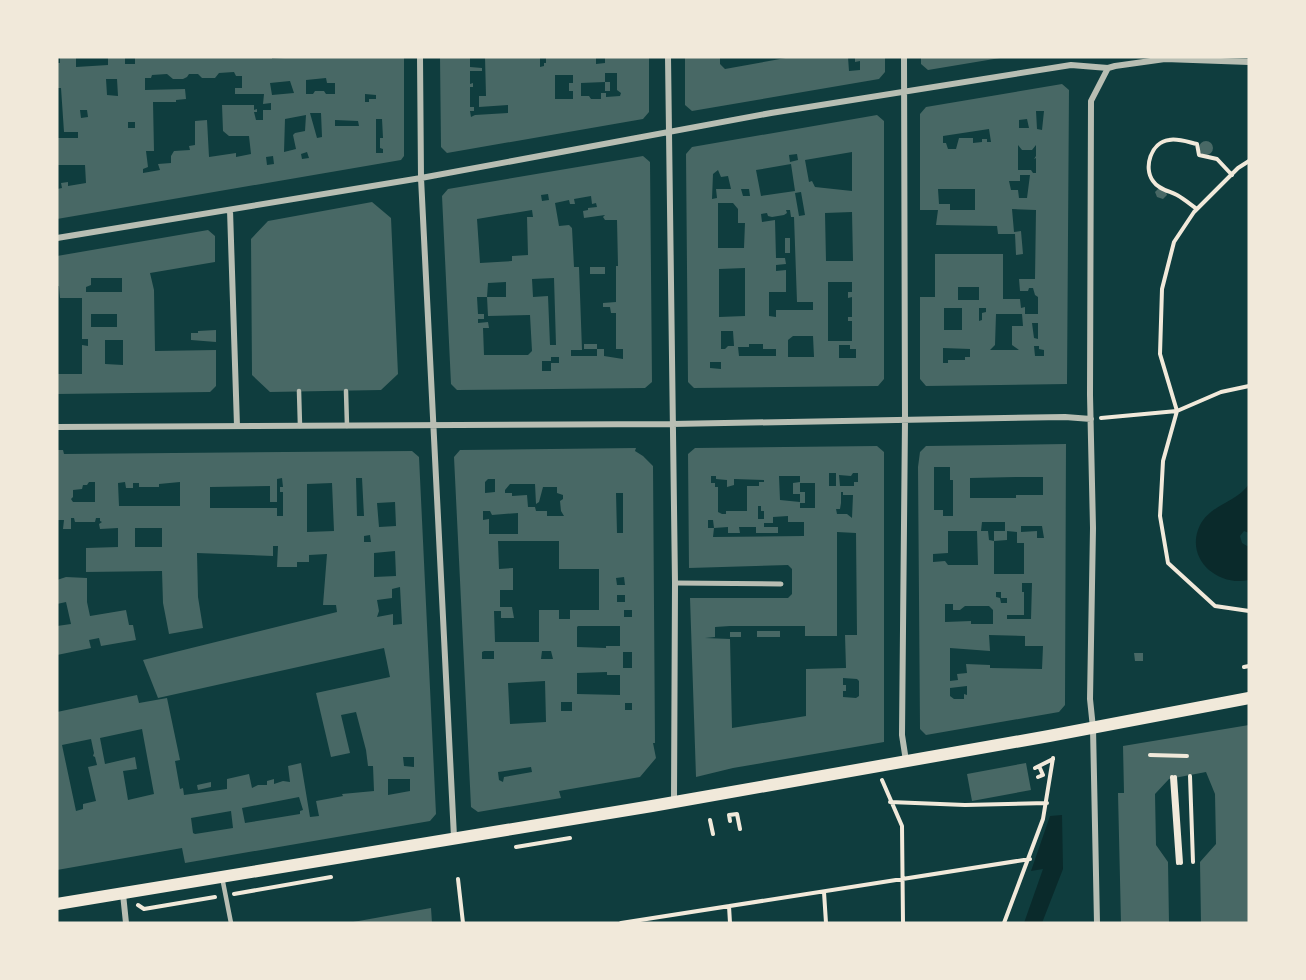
<svg xmlns="http://www.w3.org/2000/svg" width="1306" height="980" font-family="Helvetica,sans-serif">
	<style>
		.water { fill: #0a2a2b }
		.building { fill: #486865; fill-rule: evenodd }
		.lines { fill: none; stroke-linecap: round; stroke-linejoin: round }
		.path { stroke: #f1e9da; stroke-width: 4 }
		.service { stroke: #b8beb3; stroke-width: 4.5 }
		.pedestrian { stroke: #b8beb3; stroke-width: 5 }
		.minor { stroke: #b8beb3; stroke-width: 6 }
		.secondary { stroke: #f1e9da; stroke-width: 12 }
	</style>
	<rect width="100%" height="100%" fill="#0f3d3e"/>
	<path class="water" d="M1249 484V533L1244 531 1240 536 1242 543 1247 546 1249 545V580C1217 587 1184 558 1200 525 1211 504 1236 503 1249 484Z
		M1062 815 1063 869 1042 923H1024L1043 869 1031 871 1050 816Z"/>
	<path class="building" d="M60 57H76V67L108 65V57H125V64H135V57H272V59L297 57H404V156L401 160 57 219V189L62 188 61 183 68 182V186L86 183 85 165H57V138H78V132H64L61 88H57V63H60ZM234 72 236 76H242V88H235V94H264L263 104 271 103V110H263V120H256L254 112H257V109L254 110V105H222L223 131 229 136H249L251 154 236 157V153L209 157 207 120 195 121V145L189 146 190 150 174 151 171 156V163L158 164 160 170 143 173V169L148 167 146 151H154L153 102H176V100L186 99 185 89 145 90V78H151L152 75 167 74 173 79H183L187 77 189 74H198L202 78H215L219 73ZM326 78 327 83H335V94H326L324 91H315L313 94H306V80ZM106 79H117L118 96 107 95ZM290 81 294 93 272 95 270 83ZM365 94 376 95V99H369V102H365ZM80 110H87L88 117 81 118ZM310 113H321L322 137 317 138ZM306 115 305 131 295 133 293 135 296 149 284 152 285 119ZM376 119H382L383 138H380V148L383 149V153H376ZM335 120 358 121 359 126H335ZM128 122H135V128H128ZM307 152 309 158 302 159 301 154ZM273 156 274 164 267 165 266 157Z
		M440 57H470V67L482 68V71H470V84L473 83V87H470V107H474V111H470L471 117 475 115 508 113V105L479 107V96H486L485 57H540V67L544 66V63H546V57H596V64L605 63V57H649V112L643 119 447 153 441 147ZM605 73H617V90L621 93 620 96 606 97V93H601V99H591L589 96H581V83L605 82ZM555 75H573V83H569V91H573V99H555Z
		M685 57H720V64L725 69 791 57H848L849 71 860 70V61L855 62V57H885V72L879 79 692 111 685 105Z
		M921 57H1000V58L928 70 921 64Z
		M605 82H610V91H605Z
		M1062 84 1069 90 1067 384 926 386 920 379V297H935V254H1003V299H1020L1021 308 1025 307V314H1038V297L1035 295 1033 288H1029L1028 291H1020L1019 279H1035L1036 210 1012 209 1014 232 1021 231 1023 254 1016 255 1015 234H998L997 226 936 225 938 210H920V114L926 107ZM1036 111H1044L1042 130 1037 129ZM1027 119 1029 128H1019V120ZM989 129 991 142H987V139H982V142L973 143V138H959L956 149H948L946 143H943V136ZM1018 145 1022 150H1032L1036 145V156L1034 159 1036 158V173H1033L1031 170H1018ZM1020 175H1030L1027 198H1019L1018 190H1011L1009 181H1020ZM938 189H975V210H950V204H939ZM958 287H979V300H958ZM944 308H962V330H944ZM979 308H986V312L982 313V320L979 321ZM996 314H1022L1023 326H1012V345L1019 350H990L995 345ZM1032 323H1038V339L1034 338ZM1034 346H1039V349L1044 350V356H1035ZM943 348 970 349V357H965V360H948V363H943Z
		M877 115 884 121V379L878 386 694 388 688 382 686 154 692 147ZM852 152V191L815 187 812 181 809 182 805 160ZM797 154 798 160 790 162 789 155ZM791 164 795 191 761 196 756 170ZM718 170 721 177 728 176 731 189H716L717 198 712 199 713 174ZM741 189H749L750 196H743ZM801 192 805 215 799 216 795 193ZM718 203H733L738 209V223H745L744 248H718ZM786 210H790L791 217H794L797 302H813V310H776V317L769 316V292H786V270L776 271V265L786 264 785 258H776L775 220 762 222 761 214 767 213 768 216 772 217 784 215 787 213ZM852 212 853 261H826L825 213ZM745 268V316L719 317V269ZM828 282H852V292H848V298L852 297V317H848V321H852V341H828ZM721 331H733L734 346H728L725 349H721ZM793 336H813L814 357H788V340ZM749 344H763V349H776V356H739L738 347H749ZM839 345H850V349H856V358H839ZM710 362H721V369L710 368Z
		M1199 148a7 7 0 1 1 14 0a7 7 0 1 1-14 0Z
		M643 156 650 162 652 382 645 388 457 390 451 384 442 196 448 189ZM548 194 549 200 542 201 541 195ZM591 196 592 204 596 203 597 207 588 208V210L583 211 584 218 605 215 603 217 605 220H617L618 266H616V302L603 303V307H610L611 313H616V349H623V359L604 356V349H597V356H571V350H582L579 267H574L572 228 569 225 559 226 555 203 569 200 570 204H575L574 199ZM532 210 533 217H527L528 255 512 256V261L480 263 477 219ZM554 278 556 345H550L548 296 533 297 532 279ZM506 282V297H487L488 316 530 315 532 351 528 355H484L483 328H489L488 322 478 323V319H484V314H478L477 297H487L488 283ZM551 357H559V363H551V371H542V361H551Z
		M1159 188 1165 189 1167 195 1163 199 1157 197 1155 192Z
		M372 202 391 218 398 374 381 390 270 392 252 375 251 239 268 221Z
		M208 230 215 236V262L150 273 154 290 155 351 216 350V386L210 392 57 394V374H82V345L88 346V339H82V298H60L59 286H57V256ZM91 278H122V292H86V287L91 285ZM91 314H117V327H91ZM105 340H123V365L105 364Z
		M785 238H790V253H785Z
		M590 267H605V274H590Z
		M216 330V342L191 340V333H198V331Z
		M584 344H597V349H584Z
		M1066 444 1065 705 1059 712 926 735 920 729 918 467 920 452 926 446ZM934 467H950V480H953V516H943V510H934ZM1016 477H1043V495H1016V498H970V478ZM982 522H1005V531H994V541L989 540 988 531H981ZM1021 526H1042L1044 538H1037V531L1021 532ZM948 531H977L978 565H948L945 561 933 562V554L948 553ZM1007 531 1017 532V543H1024V574H994V541L1007 540ZM1022 583H1032L1031 619H1007V615H1024V592H1022ZM996 592H1001V598H1007V603H1001L1000 598 996 597ZM945 604H953V610H960L965 606H989L993 610V624H971V621L945 622ZM989 635 1025 636V646H1043L1042 669 990 668V665L966 664 967 673 957 674 958 680 950 681V648L990 651ZM967 686V695L964 694V699H954L950 696V688Z
		M877 446 884 452V742L733 768 696 777 690 598H788L792 594V569L788 565 689 568 688 454 695 448ZM829 473H836V486H829ZM853 473H858V482H854V486H840L839 475 851 476ZM711 476H716V479L727 480V487L734 485V479L764 480V482H759V486H747V511H726V514H722L718 512V487H715V483H711ZM779 476H800V482L793 483V494H800V483H815V508H800V503H805V492H800V502L780 500ZM841 492H843V495H853L852 518 847 514H837L836 509H840L841 503ZM758 506H761V511H764V519H758ZM788 516V522H804V536L713 537 714 528H708V520H713L714 528 728 527V533H740L739 527H756V533H778V527H764V523H773V517ZM837 532 856 533 857 635H845L846 668 806 669V716L732 728 730 639 705 638 715 637V627L730 626H805V636H837ZM843 678 857 679 859 681V696L856 698 843 697V691H846V685H843Z
		M636 448 635 451 643 456 653 466 655 743H653L656 758 640 777 559 791 561 798 478 812 471 807 454 457 460 450ZM488 479H495V492L485 493V482ZM510 484H535L536 504 539 502 543 487H557V493L563 495V499L560 501 561 511 564 516H547V511H536L535 507H528L527 495 512 496V493H505V490ZM616 493H623V533H617ZM483 511H490L492 515 518 513V534H489V519L483 520ZM498 541H559V569H599V610H570V619H559V610H539V642H495L494 611H501V618H514L512 607H500V590H513V568L499 569ZM624 577 625 585H617L616 578ZM617 595H625V602H617ZM624 610H632V617H624ZM578 626H620V646H606V648L577 647V627ZM484 651H494V659H482V652ZM542 651H551L553 659H541ZM623 652H632V668H623ZM607 672V675H620V695L577 694V673ZM545 681 546 722 510 724 508 683ZM561 702H572V711H561ZM625 703H632V710H625ZM531 767 532 772 504 777 503 782 499 780 498 772Z
		M57 450H63L64 454 412 451 419 457 436 814 430 821 185 863 182 848 57 870V712L137 695 139 703 167 698 180 760 175 761 180 789 183 788 184 795 227 789V779L249 774 252 788 258 785H267V781L274 779V784L283 781 290 782 288 766 301 763 310 817 319 816 316 801 343 796 342 794 374 791 373 766H368L366 750 356 712 341 715 350 753 331 757 316 693 390 677 384 648 158 698 143 660 337 612 336 605H323L327 554 309 555V562H297V567H277L278 546H273V556L197 553 198 597 203 628 169 634 163 603 162 571 86 572V548L118 547V528L100 529 99 524 102 522 100 521V518H96L95 522H75L74 518H71V529H63L64 520H57ZM282 478 283 487H280V492H283V516H277V508H210V487L270 486V502H277V479ZM356 478H362L364 516H357ZM89 482H95V502H73L71 499 73 497V490L82 489 83 485H87ZM125 482 126 488H133V483H139V487H159V484L180 482V506H119L118 483ZM332 483 334 531 307 532V484ZM395 502 396 526 379 527 377 503ZM135 528H162V547H135ZM370 535 371 542H364V536ZM395 551 396 576 374 577V553ZM400 587 402 624 393 625V614L377 617 379 611 377 600 392 598V589ZM142 729 154 794 128 800 123 771 137 769 135 757 105 764 100 738ZM91 739 94 753 93 756 95 757 97 765 88 767 96 801 83 804V809L76 811 62 745ZM403 757H414V767L404 766ZM388 779H410V791L388 795ZM299 797 303 810 300 811V814L245 823 242 808ZM231 811 233 828 195 834 193 833 191 818Z
		M66 577 87 578V602L90 616 126 610 129 625H133L136 640 101 646 99 638 89 640 91 648 57 655V626L71 624 66 602 57 604V580Z
		M757 631H780V637H757Z
		M730 632H741V637H730Z
		M1134 653H1143V661H1135Z
		M1249 725V923H1201L1200 862 1216 844 1215 794 1206 772 1169 779 1155 794 1156 845 1168 862 1169 923H1121L1118 793H1124L1123 746Z
		M1026 763 1031 790 972 801 967 774Z
		M211 782V787L198 790 197 785Z
		M431 908 432 923H353V922Z"/>
	<g class="lines">
		<path class="path" d="M1249 161 1238 168 1194 212 1174 242 1162 289 1160 354 1177 411 1163 461 1160 516 1168 563 1215 606 1249 611
			M1197 209C1190 204 1184 199 1177 195 1169 191 1158 189 1153 181 1143 168 1151 142 1169 140 1177 138 1188 142 1197 144L1199 155 1217 159 1232 175
			M1101 418 1177 411 1221 392 1249 386
			M1244 667 1249 666
			M1150 755 1187 756
			M1035 768 1053 759
			M1190 776 1193 862
			M1038 777 1043 775 1039 766
			M1172 777 1178 863
			M1175 777 1181 863
			M882 780 902 826 903 923
			M890 802 965 805 1047 803
			M710 820 713 834
			M730 821 729 815 737 814 740 829
			M516 847 570 838
			M458 879 463 923
			M824 892 826 923
			M234 894 331 877
			M138 905 144 909 215 897
			M729 906 730 923
			M621 923 1030 859
			M1004 923 1043 819 1053 758"/>
		<path class="service" d="M299 391 300 426
			M346 391 347 426
			M222 877 231 923"/>
		<path class="pedestrian" d="M675 583 781 584"/>
		<path class="minor" d="M420 57 421 178 454 837
			M668 57 675 583 674 801
			M904 57 905 420 902 735 906 761
			M230 210 237 426
			M57 238 421 178 771 113 1071 65 1108 68
			M57 427 672 424 1065 417 1091 419
			M123 894 126 923
			M1097 923 1093 728 1090 699 1093 528 1090 395 1091 101 1108 68 1115 66 1165 59 1249 62"/>
		<path class="secondary" d="M57 904 652 806 1049 736 1249 698"/>
	</g>
	<rect width="1306" height="980" fill="none" stroke="#f1e9da" stroke-width="117"/>
</svg>
